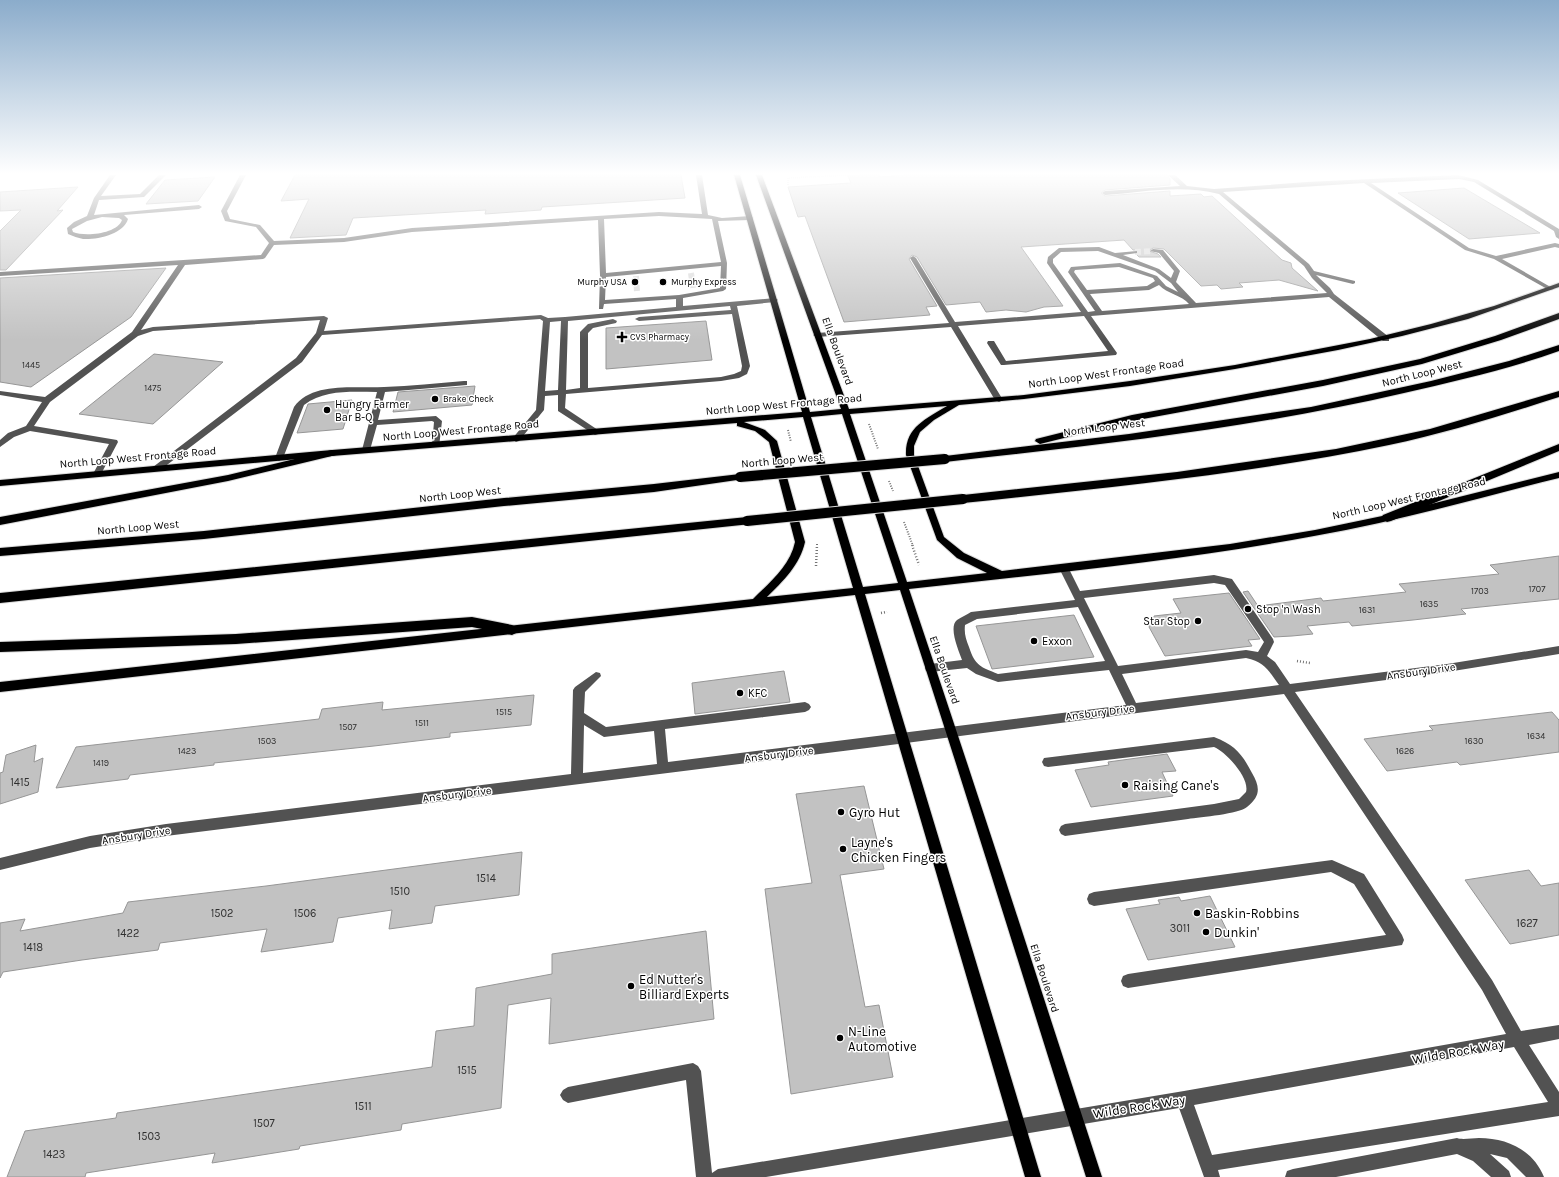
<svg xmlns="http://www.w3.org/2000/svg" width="1559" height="1177" font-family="Karla,sans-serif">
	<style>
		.building { fill: #c2c2c2; stroke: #969696 }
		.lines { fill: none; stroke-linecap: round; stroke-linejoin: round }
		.minor-tunnel { stroke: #d9d9d9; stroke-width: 6; stroke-dasharray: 6 3; stroke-linecap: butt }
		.major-casing { stroke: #dbdbdb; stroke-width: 2 }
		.highway-casing { stroke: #dbdbdb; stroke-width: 2 }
		.path-far2 { stroke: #747474; stroke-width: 1.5; stroke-dasharray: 0.5 1.5; stroke-linecap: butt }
		.path-far1 { stroke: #747474; stroke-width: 2; stroke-dasharray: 1 1.5; stroke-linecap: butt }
		.path { stroke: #747474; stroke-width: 2.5; stroke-dasharray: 1 2; stroke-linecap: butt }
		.minor { fill: #525252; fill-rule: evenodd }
		.major { fill: #000; fill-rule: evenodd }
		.highway { fill: #000; fill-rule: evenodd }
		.highway-bridge-casing { stroke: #dbdbdb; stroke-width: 12; stroke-linecap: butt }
		.highway-bridge { stroke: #000; stroke-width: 10 }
		.poi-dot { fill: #000; stroke: #fff; stroke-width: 1.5 }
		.labels { text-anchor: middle; stroke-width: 3; stroke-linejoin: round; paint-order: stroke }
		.far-poi-label { font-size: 9px; fill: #000; stroke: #fff; text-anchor: start }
		.number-label { font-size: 9px; fill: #303030 }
		.street-label { font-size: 11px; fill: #000; stroke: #fff }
		.poi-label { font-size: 11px; fill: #000; stroke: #fff; text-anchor: start }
		.near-number-label { font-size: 11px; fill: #303030 }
		.near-poi-label { font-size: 13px; fill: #000; stroke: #fff; text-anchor: start }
		.near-street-label { font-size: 13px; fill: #000; stroke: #fff }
	</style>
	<rect width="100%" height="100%" fill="#fff"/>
	<path class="building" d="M295 175H681L685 198 542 207 541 210 485 214 486 210 353 218 346 235 290 238 309 199 281 201Z
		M863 175H879L880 177 908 175H1167L1170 179V185L1105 190 1101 193 1105 196 1170 191V196L1201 194 1204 197 1212 196 1282 260 1291 263 1292 268 1318 291 1279 280 1239 283 1243 287 1221 289 1217 285 1201 286 1164 249 1153 248 1149 251 1158 254 1161 257H1139L1137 255 1138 250H1133L1124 240 1021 247 1063 306 1044 307 1026 312 1006 310 986 312 980 302 946 305 917 257 912 255 909 259 937 306 926 307 930 315 844 322 805 216 798 217 788 187 851 183 848 176Z
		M215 177 198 201 146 204 165 180Z
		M78 187 57 211 63 210 6 270H0V231L21 210 0 211V192Z
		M1464 188 1540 233 1469 239 1398 193Z
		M166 268 131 317 31 387 0 382V278Z
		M706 321 712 360 606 369V328Z
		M154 354 223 362 153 424 79 414Z
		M475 386 472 405 393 412 398 392Z
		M352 400 343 429 297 433 308 404Z
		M1559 556V599L1461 609 1466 614 1413 620 1352 626 1349 622 1307 626 1313 634 1292 636 1274 637 1243 592 1248 591 1258 606 1321 598 1323 601 1406 592 1399 584 1499 574 1490 565Z
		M1229 593 1260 639 1248 640 1252 646 1165 656 1149 627 1154 616 1181 613 1173 599Z
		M1074 615 1094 657 992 669 976 626Z
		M784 671 790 702 695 714 692 683Z
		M534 695 531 725 450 733V737L374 746 214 763V765L130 775 128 779 56 788 76 747 319 719 322 709 383 702 382 710Z
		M1552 712 1559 720V752L1460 765 1457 762 1387 771 1364 739 1433 730 1429 726Z
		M36 745 34 762 43 758 38 792 0 804V773L3 772 6 755Z
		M1167 754 1176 771 1162 772 1173 796 1091 807 1075 770 1109 765 1108 762Z
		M864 786 884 869 840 875 865 1007 879 1005 893 1077 791 1094 765 889 812 883 796 794Z
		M522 852 519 895 435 906 432 923 389 929 392 910 338 918 333 942 261 952 267 929 160 943 158 950 82 960 3 972 0 978V923L25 919 20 931 123 913 128 902 266 886Z
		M1529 870 1541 886 1559 883V935L1510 944 1465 880Z
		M1210 896 1235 947 1148 960 1126 909 1160 904 1158 900 1179 897 1181 901Z
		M706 931 714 1019 549 1044 551 998 508 1005 501 1108 402 1124 401 1130 300 1146 299 1149 212 1163 215 1153 86 1173 85 1177H7L25 1131 116 1118 117 1113 432 1067 436 1031 474 1026 476 988 552 974V954Z"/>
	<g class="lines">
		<path class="minor-tunnel" d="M1135 252 1153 251
			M691 273 693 288
			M636 276 637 292"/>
		<defs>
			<path id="major" d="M734 175H740L810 412 841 409 756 175H762L849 409 1024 395 1130 381 1235 365 1370 339 1431 324 1494 306 1559 283V287L1468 319 1402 336 1338 350 1235 369 1130 386 1024 399 959 405 934 420 920 432 914 446V455L944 537 964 553 1002 571 1230 544 1315 530 1387 515 1559 472V478C1478 498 1396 522 1314 536 1180 561 1044 574 909 589 975 784 1038 981 1102 1177H1086C1024 981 964 785 900 590L865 594 1041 1177H1025L855 595 0 692V682L753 599C770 582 790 566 795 542L769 442 755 431 737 426V423L332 456 0 486V480L332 450 802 412ZM947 406C926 419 905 427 906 455L937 540 957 558 987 573 907 582 850 414ZM842 414 898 583 863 587 811 417ZM803 417 853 588 767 597C783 581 800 565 805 542L777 441 765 430 744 422Z"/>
			<path id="highway" d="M1559 313V319L1501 340 1422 364 1323 386 1132 421 1040 444 1035 441 1036 439 1132 415 1323 380 1420 359 1495 336Z
				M1559 345V351C1509 369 1456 381 1404 393 1253 428 1099 445 945 462L940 459 945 456 1129 434 1311 407 1431 381 1509 361Z
				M1559 391V397C1503 415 1447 433 1389 445 1249 474 1105 488 963 503L958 499 963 495 1177 472 1336 449 1430 429Z
				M1559 444V451L1391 521 1387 522 1381 518 1383 515Z
				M332 450 336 451 337 453 336 455 228 481 0 525V517L228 475Z
				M740 474 745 477 744 479 654 492 504 506 204 539 0 556V548L204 531 504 498 654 484Z
				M747 517 753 521 751 524 0 603V593Z
				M472 617 512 625 516 627 518 630 516 633 512 635 472 627 236 644 0 652V642L236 634Z"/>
		</defs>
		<use href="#major" class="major-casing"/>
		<use href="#highway" class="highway-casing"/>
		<path class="path-far2" d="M788 185V178L849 175"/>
		<path class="path-far1" d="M869 424 878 449
			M788 430 791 442
			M889 481 893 491
			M904 522 913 546
			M817 544V546"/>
		<path class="path" d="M912 545 919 565
			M816 566 817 545
			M881 613 887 612
			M1297 661 1310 663"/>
		<path class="minor" d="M110 175H116L101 196 140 194 159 175H166L144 197 99 200 94 215 199 205 202 207 199 209 124 215 128 219C124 234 97 240 83 239 78 238 73 236 68 234L67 228 74 222 87 216 94 198ZM102 217 119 218 122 220C117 234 85 237 73 232L72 229 87 221Z
			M240 175H246L227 211 230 219 260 225 274 241 344 238 412 228 659 212 702 214 696 175H702L708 215 722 218 750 216 753 218 750 220 718 221 727 263 726 289 723 291 683 298V306L775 298 778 300 775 302 737 306 750 366 747 374 739 378 721 381 566 394 565 408 598 430V434L595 435 558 411V395L545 396 544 410 519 441 516 442 512 439 536 410 543 321 540 319 322 335 302 362 159 471H153L152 469 153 467 296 358 316 333 320 320 153 331 138 336 50 402 34 426 117 440 118 442 100 476H94L93 474 109 444 30 431 14 437 0 447V440L8 433 26 426 42 402 0 395V391L45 397 132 332 178 265 0 276V272L261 255 269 243 256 227 225 221 221 211ZM659 216 712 219 721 262 606 273 604 219ZM598 220 600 275 599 309H603L604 304 676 299V307L565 317 548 318 541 315 324 331 328 318 324 316 153 327 141 330 185 265 263 259 265 258 274 245 344 242 412 232ZM721 266 720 288 679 295 605 300 606 277ZM730 306 731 310 639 317 635 319 639 321 732 314 742 366 741 371 734 374 721 377 588 388V333L593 328 616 323 617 321 613 319 588 324 580 332V388L566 390 568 321ZM561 321 558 390 545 391 550 322Z
			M1168 175H1175L1187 186 1214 189 1307 182 1458 175 1478 180 1559 229V239L1556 237 1554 231 1474 182 1459 179 1371 183 1469 248 1496 256 1555 243 1559 244V248L1555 247 1502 259 1554 289 1549 290 1494 259 1465 250 1364 183 1223 192 1309 264 1314 271 1355 281V283L1353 284 1316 275 1330 288 1334 294 1389 337V341H1383L1329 297 1091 316 1117 353 1116 355 1004 365H1001L987 343 988 341H994L1006 361 1108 351 1084 316 958 326 1003 400 999 402 995 400 951 327 817 337 813 335 817 333 949 323 910 258 913 256 916 258 955 322 1081 312 1047 263 1048 257 1059 248 1099 247 1115 253 1137 251V253L1123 255 1159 269 1171 278 1174 271 1159 253 1150 251 1153 249 1163 250 1180 271 1176 282 1196 303 1327 293 1312 278 1304 266 1219 194C1181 184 1143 192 1105 195L1102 193 1105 191 1180 186ZM1098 251 1155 271 1171 283 1178 292 1166 286 1157 276 1120 263 1071 267 1068 272 1095 311 1088 312 1053 263V259L1061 252ZM1119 267 1153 278 1155 281 1147 286 1087 290 1074 272 1075 270ZM1159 285C1167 294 1182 295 1189 304L1102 311 1090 294 1149 290Z
			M464 381H467V385L385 392 378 420 436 416 442 421 439 447H433L432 445 434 422 432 421 377 425 370 450 366 453 363 452 362 450 377 392C353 392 325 389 304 405L283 458 279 461 275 458 294 407C312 381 357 389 384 387 411 386 437 383 464 381Z
			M1064 564 1067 565 1080 591 1214 575 1232 579 1273 639 1274 642 1267 656 1275 662 1290 684 1447 664 1559 646V654L1447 672 1295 692 1492 980 1521 1031 1559 1025V1039L1529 1045 1559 1092V1116L1218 1170 1220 1177H1204L1179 1108 766 1177H696L686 1080 568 1103 563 1100 560 1095 563 1090 568 1087 693 1063 698 1066 701 1071 712 1173 718 1169 1184 1091 1506 1034 1482 990 1284 694 875 747 166 836 90 848 0 870V858L90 836 166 824 571 774 573 690 575 687 596 672 600 673 601 676 585 692 584 713 606 727 805 702 809 704 811 707 809 710 805 712 665 729 668 762 1126 705 1109 670 998 682 976 674 967 668 930 672 926 671 925 668 926 665 930 664 962 660C959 651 948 627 957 620 961 617 967 615 971 612L1075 600 1059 568ZM1214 583 1225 585 1264 642 1258 652 1246 650 1118 666 1084 598ZM1078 607 1105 661 998 674C981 667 975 666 969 647 966 639 964 634 965 625L977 619ZM1246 658C1265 662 1268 670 1279 685L1136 703 1122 674ZM584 725 604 737 654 731 657 764 583 773ZM1514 1047 1548 1102 1212 1155 1194 1105Z
			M1214 737C1235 745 1242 754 1252 773 1260 787 1261 796 1247 807 1239 814 1201 817 1188 819 1147 825 1106 830 1065 836L1061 834 1059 830 1061 826 1065 824 1214 804 1239 799 1246 792C1250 778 1226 752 1214 747L1048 767 1044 766 1042 762 1044 758Z
			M1332 860 1364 874 1402 935 1404 940 1402 945 1128 988 1123 986 1121 981 1123 976 1128 974 1386 935 1354 884 1331 872 1094 906 1089 904 1087 899 1089 894 1094 892Z
			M1457 1138C1462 1140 1472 1138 1479 1138 1507 1138 1533 1150 1544 1177H1526L1507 1158 1490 1154 1509 1171 1511 1177H1491L1473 1161 1457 1154 1336 1177H1285L1287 1171 1293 1169Z"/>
		<use href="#major" class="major"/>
		<use href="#highway" class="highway"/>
		<defs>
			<path id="highway-bridge" d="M740 477 945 459
				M747 521 963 499"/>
		</defs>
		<use href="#highway-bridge" class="highway-bridge-casing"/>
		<use href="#highway-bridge" class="highway-bridge"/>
	</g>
	<linearGradient id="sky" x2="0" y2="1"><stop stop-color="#8baccb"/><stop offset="0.51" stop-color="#fff"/><stop offset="1" stop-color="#fff" stop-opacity="0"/></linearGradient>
	<rect width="1559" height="340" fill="url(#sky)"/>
	<g class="poi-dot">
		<circle cx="635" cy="282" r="4"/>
		<circle cx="663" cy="282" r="4"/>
		<path d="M620 331h4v4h4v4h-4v4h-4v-4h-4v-4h4z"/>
		<circle cx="435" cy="399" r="4"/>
		<circle cx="327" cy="410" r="4"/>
		<circle cx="1248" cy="609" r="4"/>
		<circle cx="1198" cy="621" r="4"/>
		<circle cx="1034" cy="641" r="4"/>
		<circle cx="740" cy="693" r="4"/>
		<circle cx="1125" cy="785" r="4"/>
		<circle cx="841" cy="812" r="4"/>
		<circle cx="843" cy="849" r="4"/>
		<circle cx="1197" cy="913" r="4"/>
		<circle cx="1206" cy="932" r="4"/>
		<circle cx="631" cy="986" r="4"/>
		<circle cx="840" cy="1038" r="4"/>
	</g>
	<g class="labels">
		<g class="far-poi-label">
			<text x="627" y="285" text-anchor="end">Murphy USA</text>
			<text x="671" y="285">Murphy Express</text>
			<text x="630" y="340">CVS Pharmacy</text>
			<text x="443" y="402">Brake Check</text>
		</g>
		<g class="number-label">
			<text x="31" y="368">1445</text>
			<text x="153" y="391">1475</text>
			<text x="1537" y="592">1707</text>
			<text x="1480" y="594">1703</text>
			<text x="1429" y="607">1635</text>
			<text x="1367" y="613">1631</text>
			<text x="504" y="715">1515</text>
			<text x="422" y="726">1511</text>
			<text x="348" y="730">1507</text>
			<text x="1536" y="739">1634</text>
			<text x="267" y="744">1503</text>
			<text x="1474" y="744">1630</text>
			<text x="187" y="754">1423</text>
			<text x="1405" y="754">1626</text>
			<text x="101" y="766">1419</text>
		</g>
		<g class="street-label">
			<text transform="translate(838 351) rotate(70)" y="4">Ella Boulevard</text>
			<text transform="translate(1106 373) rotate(-8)" y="4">North Loop West Frontage Road</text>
			<text transform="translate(1422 373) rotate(-14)" y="4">North Loop West</text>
			<text transform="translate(784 404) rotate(-5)" y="4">North Loop West Frontage Road</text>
			<text transform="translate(1104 427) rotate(-7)" y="4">North Loop West</text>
			<text transform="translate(461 430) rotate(-5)" y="4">North Loop West Frontage Road</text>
			<text transform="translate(138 457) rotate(-5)" y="4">North Loop West Frontage Road</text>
			<text transform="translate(782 460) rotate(-5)" y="4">North Loop West</text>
			<text transform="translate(460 494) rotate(-6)" y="4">North Loop West</text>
			<text transform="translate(1409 498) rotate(-13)" y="4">North Loop West Frontage Road</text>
			<text transform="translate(138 527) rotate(-5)" y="4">North Loop West</text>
			<text transform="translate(945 670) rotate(71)" y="4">Ella Boulevard</text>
			<text transform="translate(1421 671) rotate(-8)" y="4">Ansbury Drive</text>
			<text transform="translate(1100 712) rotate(-7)" y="4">Ansbury Drive</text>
			<text transform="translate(779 754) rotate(-7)" y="4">Ansbury Drive</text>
			<text transform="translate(457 794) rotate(-7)" y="4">Ansbury Drive</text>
			<text transform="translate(136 835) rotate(-9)" y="4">Ansbury Drive</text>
			<text transform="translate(1045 978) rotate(72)" y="4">Ella Boulevard</text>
		</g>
		<g class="poi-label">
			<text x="335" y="408">Hungry Farmer<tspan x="335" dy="13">Bar B-Q</tspan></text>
			<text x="1256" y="613">Stop 'n Wash</text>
			<text x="1190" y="625" text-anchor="end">Star Stop</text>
			<text x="1042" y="645">Exxon</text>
			<text x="748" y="697">KFC</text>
		</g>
		<g class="near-number-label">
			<text x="20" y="786">1415</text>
			<text x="486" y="882">1514</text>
			<text x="400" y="895">1510</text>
			<text x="222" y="917">1502</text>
			<text x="305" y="917">1506</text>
			<text x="1527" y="927">1627</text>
			<text x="1180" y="932">3011</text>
			<text x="128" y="937">1422</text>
			<text x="33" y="951">1418</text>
			<text x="467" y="1074">1515</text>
			<text x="363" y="1110">1511</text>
			<text x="264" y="1127">1507</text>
			<text x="149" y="1140">1503</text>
			<text x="54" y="1158">1423</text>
		</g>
		<g class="near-poi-label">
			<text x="1133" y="790">Raising Cane's</text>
			<text x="849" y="817">Gyro Hut</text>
			<text x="851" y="847">Layne's<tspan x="851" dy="15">Chicken Fingers</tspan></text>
			<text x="1205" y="918">Baskin-Robbins</text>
			<text x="1214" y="937">Dunkin'</text>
			<text x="639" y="984">Ed Nutter's<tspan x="639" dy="15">Billiard Experts</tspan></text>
			<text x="848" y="1036">N-Line<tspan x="848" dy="15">Automotive</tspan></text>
		</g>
		<g class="near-street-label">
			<text transform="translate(1458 1051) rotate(-10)" y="5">Wilde Rock Way</text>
			<text transform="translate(1139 1106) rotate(-9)" y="5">Wilde Rock Way</text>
		</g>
	</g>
</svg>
